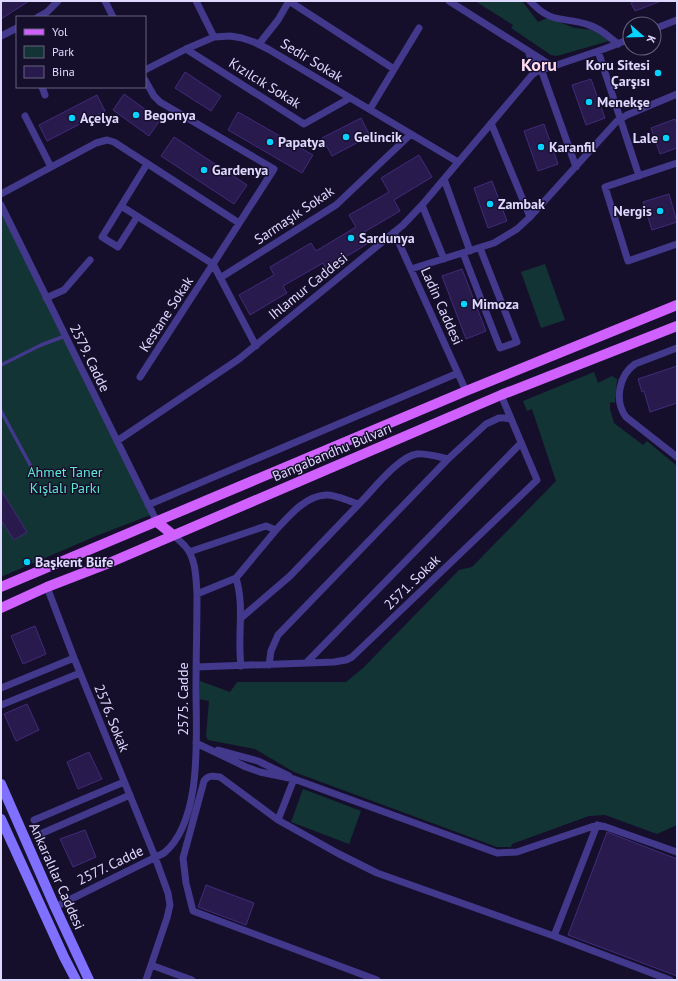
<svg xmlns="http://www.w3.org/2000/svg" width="678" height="981" font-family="'PT Sans',sans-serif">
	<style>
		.green { fill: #123435 }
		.building { fill: #281a4d; stroke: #412b7a }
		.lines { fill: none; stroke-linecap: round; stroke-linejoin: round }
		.service { stroke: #42388c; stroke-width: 3.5 }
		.minor { stroke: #42388c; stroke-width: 7 }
		.secondary { stroke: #7f70ff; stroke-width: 10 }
		.primary { stroke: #d060ff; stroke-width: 10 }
		.poi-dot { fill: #05d2ff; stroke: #160f2b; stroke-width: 1.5 }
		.labels { text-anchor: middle; stroke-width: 3; stroke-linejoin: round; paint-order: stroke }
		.street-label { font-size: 14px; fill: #e0d9ff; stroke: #160f2b }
		.poi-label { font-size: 14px; font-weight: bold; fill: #e0d9ff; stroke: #160f2b; text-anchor: start }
		.park-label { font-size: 14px; fill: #5de7cf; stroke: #160f2b }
		.district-label { font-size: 18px; font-weight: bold; fill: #ffdbef; stroke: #160f2b }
	</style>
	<rect width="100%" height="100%" fill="#160f2b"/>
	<path class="green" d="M475 1H522L538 22 548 18 575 28 594 30 609 41 557 56 551 55 511 28 513 25Z
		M1 205 153 514 96 536 1 577Z
		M545 264 565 320 541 328 521 272Z
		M594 372 598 383 612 376 617 379 615 403 610 402V409L614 423 643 445 647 441 677 466V825L657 834 605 815 589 816 512 844 511 847H497L294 772 255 749 208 740 206 736 209 701 199 699 200 681 230 692 237 682H346L363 668 459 570 472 567 556 481 532 409 527 411 523 401Z
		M303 789 361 811 349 844 291 822Z"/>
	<path class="building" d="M1 1H29L1 19Z
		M635 1H661L635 11 631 3Z
		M185 72 221 96 211 111 175 88Z
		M591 79 605 118 586 125 572 85Z
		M124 94 160 120 149 136 113 110Z
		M97 95 105 111 47 141 39 125Z
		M238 112 313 155 302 173 228 130Z
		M361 118 370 136 332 156 322 138Z
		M675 119 677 124V148L660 154 651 128Z
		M544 124 558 164 538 171 524 131Z
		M174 137 247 185 234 204 161 156Z
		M419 155 432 177 394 200 400 211 361 234 367 244 326 269 323 263 283 286 287 293 250 315 239 295 274 275 270 267 311 243 316 251 356 227 349 215 389 192 381 178Z
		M492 181 507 221 488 228 474 188Z
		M669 194 677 222 652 230 643 202Z
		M462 269 486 331 466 339 442 276Z
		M677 366V403L650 412 644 391 642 392 638 379Z
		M1 490 27 532 14 540 1 520Z
		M35 626 46 654 23 664 11 636Z
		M27 704 39 730 16 741 4 714Z
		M89 752 102 779 78 789 67 762Z
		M85 830 96 857 73 867 60 839Z
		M607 832 677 859V976L568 935Z
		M206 885 254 903 246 925 198 907Z"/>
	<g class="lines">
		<path class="service" d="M1 365 41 345 65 336
			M1 411 34 472"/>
		<path class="minor" d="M105 1 113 17
			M196 1 214 37
			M289 1 394 69
			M449 1 552 66
			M530 1C552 25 563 16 589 25 600 28 609 37 618 44
			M38 17 47 12 58 1
			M654 29 677 20
			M1 36 17 28
			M259 44 278 20 289 1
			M186 49 304 124 350 98
			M528 51 536 72
			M598 51 639 176
			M541 69 576 167
			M145 70 186 49 214 37 230 36 242 38 254 42 268 49 458 162
			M145 80 154 96 160 102 274 169 213 264 256 346
			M42 87 45 95
			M370 109 419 28
			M25 116 51 167
			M491 123 530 217
			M677 163 605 187 628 261 677 244
			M444 179 470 251
			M1 194 96 143 107 140 114 142 239 223
			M1 205 157 522
			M422 205 444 259
			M121 206 213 264 140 377
			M137 217 118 247 102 237 147 164
			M394 232 466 391
			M463 253 500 348 517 342 480 248
			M411 269 494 243 517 229 530 217 617 121 627 115 677 94
			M220 278 336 205 411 134
			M46 298 64 290 90 260
			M677 348 635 364C619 375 614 401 626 417L677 457
			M117 441 239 359 403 225 422 205 532 75 536 72 604 49 630 39
			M148 505 458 373
			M189 552 266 526 276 530C289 516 305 496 326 495 335 494 350 502 359 504 373 490 399 456 417 454 427 453 439 457 448 459
			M236 578 276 530
			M47 587 74 658 155 857 168 893 170 905 167 918 146 980
			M197 594 236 578C245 608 237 635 241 666
			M241 618 290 576 359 504
			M306 663 521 443
			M269 665 271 651 278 635 448 459 486 424 499 418H505L511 419
			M196 667 334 662 346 660 352 657 537 480 501 395
			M1 688 74 658
			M1 705 80 673
			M196 743 246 767 260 772 294 779
			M218 750 258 761 289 776
			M34 820 124 782
			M278 820 339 854 377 873 554 936 597 825
			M38 835 130 795
			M55 907 164 853C203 820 196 736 196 689 196 658 197 626 197 594 196 578 196 558 185 546 181 542 177 538 173 535
			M554 936 670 980
			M151 965 192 980
			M377 980 193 911 186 883 183 858 204 781C208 775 213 776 220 777L278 820 294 779 497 853 517 852 597 825 606 827 677 852"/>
		<path class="secondary" d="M1 784 55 907 89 980
			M1 819 64 957 76 980"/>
		<path class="primary" d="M157 522 173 535
			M1 587 466 391 677 305
			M1 608 47 587 109 563 501 395 677 326"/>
	</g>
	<g class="poi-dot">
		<circle cx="658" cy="73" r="4"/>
		<circle cx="589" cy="102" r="4"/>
		<circle cx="136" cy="115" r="4"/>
		<circle cx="72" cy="118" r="4"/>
		<circle cx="346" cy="137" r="4"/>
		<circle cx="666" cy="138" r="4"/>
		<circle cx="270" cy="142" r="4"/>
		<circle cx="541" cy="147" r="4"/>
		<circle cx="204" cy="170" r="4"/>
		<circle cx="490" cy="204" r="4"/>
		<circle cx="660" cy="211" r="4"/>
		<circle cx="351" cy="238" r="4"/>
		<circle cx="464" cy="304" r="4"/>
		<circle cx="27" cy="562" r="4"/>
	</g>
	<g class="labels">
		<g class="street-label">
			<text transform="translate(312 60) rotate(31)" y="5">Sedir Sokak</text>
			<text transform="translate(265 83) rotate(32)" y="5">Kızılcık Sokak</text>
			<text transform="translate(294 215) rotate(-34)" y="5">Sarmaşık Sokak</text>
			<text transform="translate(308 286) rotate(-39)" y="5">Ihlamur Caddesi</text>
			<text transform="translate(442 306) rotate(66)" y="5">Ladin Caddesi</text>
			<text transform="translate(166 314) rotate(-57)" y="5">Kestane Sokak</text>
			<text transform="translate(90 358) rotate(64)" y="5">2579. Cadde</text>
			<text transform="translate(332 452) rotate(-23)" y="5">Bangabandhu Bulvarı</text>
			<text transform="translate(412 582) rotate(-44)" y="5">2571. Sokak</text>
			<text transform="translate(183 699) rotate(-90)" y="5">2575. Cadde</text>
			<text transform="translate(112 718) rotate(68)" y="5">2576. Sokak</text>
			<text transform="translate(110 865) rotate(-26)" y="5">2577. Cadde</text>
			<text transform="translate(57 876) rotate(66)" y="5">Ankaralılar Caddesi</text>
		</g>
		<g class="poi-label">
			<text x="650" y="70" text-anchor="end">Koru Sitesi<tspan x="650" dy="16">Çarşısı</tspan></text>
			<text x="597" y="107">Menekşe</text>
			<text x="144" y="120">Begonya</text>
			<text x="80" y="123">Açelya</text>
			<text x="354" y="142">Gelincik</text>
			<text x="658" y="143" text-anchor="end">Lale</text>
			<text x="278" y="147">Papatya</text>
			<text x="549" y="152">Karanfil</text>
			<text x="212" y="175">Gardenya</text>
			<text x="498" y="209">Zambak</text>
			<text x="652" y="216" text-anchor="end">Nergis</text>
			<text x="359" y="243">Sardunya</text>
			<text x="472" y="309">Mimoza</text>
			<text x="35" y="567">Başkent Büfe</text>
		</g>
		<g class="park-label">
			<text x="65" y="477">Ahmet Taner<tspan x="65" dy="16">Kışlalı Parkı</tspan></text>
		</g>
		<g class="district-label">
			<text x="539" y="71">Koru</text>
		</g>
	</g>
	<rect width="678" height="981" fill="none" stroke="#e0d9ff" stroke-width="4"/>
	<rect x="16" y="16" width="130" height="72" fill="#160f2b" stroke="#676080"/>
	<rect x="24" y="29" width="20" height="6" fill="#d060ff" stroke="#676080"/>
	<text x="52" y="36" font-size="12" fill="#e0d9ff">Yol</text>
	<rect x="24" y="46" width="20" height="12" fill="#123435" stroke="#676080"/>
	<text x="52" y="56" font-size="12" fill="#e0d9ff">Park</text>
	<rect x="24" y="66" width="20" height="12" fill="#281a4d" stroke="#676080"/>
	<text x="52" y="76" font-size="12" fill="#e0d9ff">Bina</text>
	<g transform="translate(642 36) rotate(110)"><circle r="19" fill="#160f2b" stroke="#676080"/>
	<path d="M0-3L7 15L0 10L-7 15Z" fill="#05d2ff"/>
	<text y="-6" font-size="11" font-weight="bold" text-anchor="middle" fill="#e0d9ff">K</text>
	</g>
</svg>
